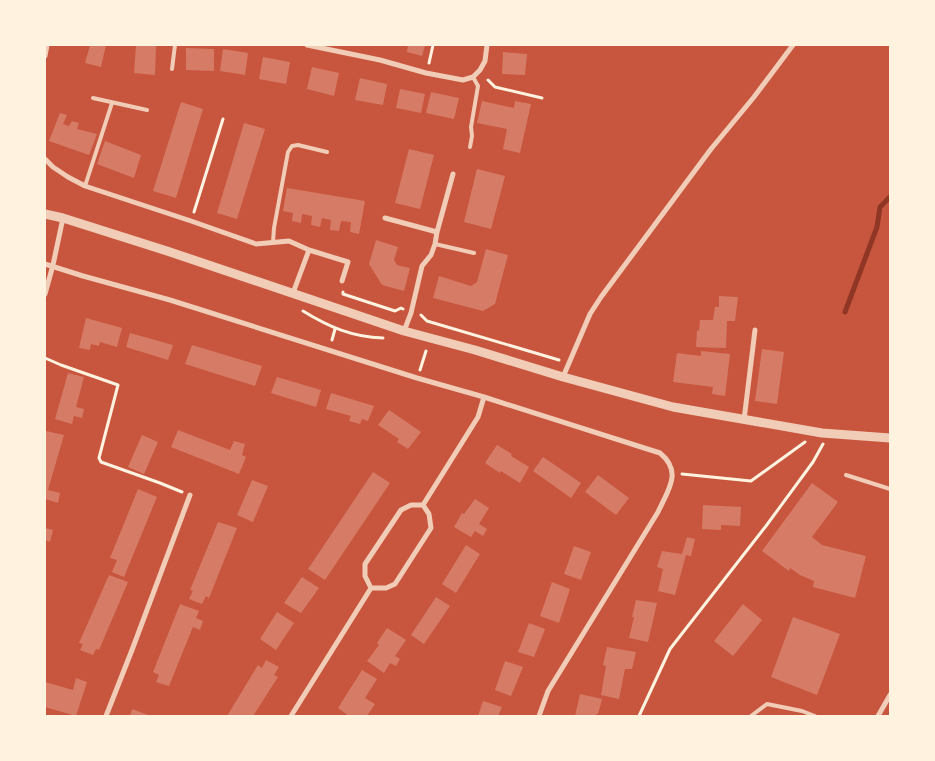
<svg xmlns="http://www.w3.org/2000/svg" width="935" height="761" font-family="Barlow,sans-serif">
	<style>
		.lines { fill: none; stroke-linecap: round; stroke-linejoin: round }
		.stream { stroke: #8f3625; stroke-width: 5 }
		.building { fill: #d67c66 }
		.path { stroke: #fff3e0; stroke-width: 3 }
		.service { stroke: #f1ccb7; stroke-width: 4 }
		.minor { stroke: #f1ccb7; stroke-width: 5 }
		.tertiary { stroke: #f1ccb7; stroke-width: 9 }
	</style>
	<rect width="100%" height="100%" fill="#c8553d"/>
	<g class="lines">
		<path class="stream" d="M845 312 877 227 880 207 890 197"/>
	</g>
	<path class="building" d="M90 45H106L101 67 85 63Z
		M136 45 156 46 155 75 134 73Z
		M408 45H425L422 56 407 52Z
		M186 48 214 49V71L186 70Z
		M223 49 248 53 245 75 220 71Z
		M503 52 527 54 525 75 502 74Z
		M263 57 290 62 286 84 259 79Z
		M312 67 339 73 334 96 307 89Z
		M360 78 387 84 383 105 355 100Z
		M400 89 425 94 421 113 396 108Z
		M431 92 459 98 454 119 426 113Z
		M482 101 514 108 515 101 531 104 520 153 503 149 507 129 477 123Z
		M181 102 203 109 176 198 153 191Z
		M60 113 67 115 63 124 69 126 72 121 79 123 77 129 97 134 89 155 49 141Z
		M244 123 265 129 237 219 217 213Z
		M105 141 141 155 134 178 97 164Z
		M409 149 434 155 420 209 395 203Z
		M477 169 505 176 491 229 464 222Z
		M287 188 365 201 359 234 350 232 351 222 341 221 339 231 330 230 331 220 322 218 320 227 311 225 312 216 302 214 301 223 292 221 293 213 283 211Z
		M376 240 398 247 394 260 397 265 410 268 404 291 382 285 369 264Z
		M486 249 508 255 495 304 483 311 433 298 439 276 471 286 477 282Z
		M719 296 738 297 735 321H727L726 348 696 347 697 330 699 331 700 320H713L715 307H719Z
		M86 318 122 328 117 347 100 342 99 346 91 344 90 350 79 348Z
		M130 333 173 345 168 360 126 347Z
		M192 345 262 366 255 386 185 364Z
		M762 349 784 352 777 404 755 401Z
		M701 351 730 354 725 396 712 394 713 387 673 382 677 353 701 356Z
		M68 373 84 377 76 407 84 409 82 418 74 416 72 424 55 419Z
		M277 377 321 390 316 407 271 393Z
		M331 393 374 406 368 421 362 419 360 424 349 421 351 416 326 409Z
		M389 410 421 432 408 449 397 442 399 439 378 425Z
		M178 430 230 450 234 441 245 444 242 455 246 457 239 474 171 447Z
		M46 431 64 435 48 490 60 493 58 503 45 499V436Z
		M142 435 158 442 144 474 128 467Z
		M497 445 512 454 511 456 529 467 520 483 501 471 500 473 485 463Z
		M543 457 581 483 571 498 533 471Z
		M373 472 390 483 325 580 308 569Z
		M598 475 629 498 616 515 585 492Z
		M252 480 268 486 253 522 237 515Z
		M812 483 838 502 812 537 822 545 866 556 855 598 813 587 814 581 800 575 790 568 789 571 762 551Z
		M138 489 157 497 124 577 112 572 117 560 110 558Z
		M475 499 489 508 479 524 487 529 483 536 475 531 471 537 454 527 462 513 464 514Z
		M703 505 741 507 740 526 721 525V530L702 529Z
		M218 522 237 528 209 598 206 596 202 604 189 599 193 591 190 590Z
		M45 528 53 530 50 542 45 540Z
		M687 537 695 539 691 556 686 555 675 595 658 591 663 569 657 567 662 551 682 554Z
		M466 545 480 554 456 593 442 584Z
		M574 546 591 552 581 580 564 574Z
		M109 575 128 582 99 650 96 649 93 655 80 650 83 644 79 643Z
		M302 577 319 588 301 613 284 603Z
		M552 582 570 589 559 623 540 616Z
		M436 597 450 606 424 644 411 635Z
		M636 600 657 603 648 642 629 638 634 617H632Z
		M180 604 199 611 196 618 203 621 200 630 193 627 169 686 156 682 159 675 153 672Z
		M743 604 762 620 733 656 714 641Z
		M277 612 294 623 276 650 260 639Z
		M793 617 840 634 817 695 771 677Z
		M529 623 545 629 534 657 518 652Z
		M387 628 406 640 395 656 400 659 396 666 390 663 384 673 367 661 379 645 377 643Z
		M607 647 636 652 632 669H625L619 699 601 695 606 666 603 665Z
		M266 660 279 667 274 675 278 677 253 716H227L258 665 262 668Z
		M505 661 523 667 511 696 495 690Z
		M362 670 377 679 365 698 375 704 367 716H349L338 708Z
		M76 678 87 682 76 716 45 707V682L73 690Z
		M580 694 602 699 598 714H596V716H575Z
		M483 701 502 707 498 716H478Z
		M132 709 151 716H130Z"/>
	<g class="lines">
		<path class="path" d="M429 63 433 45
			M488 80 495 87 542 98
			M194 212 223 119
			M343 292V294L395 311 401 308 403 309
			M303 311C329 327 352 337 383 338
			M421 315 427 321 559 360
			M332 340 335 329
			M45 358 61 365 118 385 99 458 101 462 160 483 182 492
			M420 370 426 351
			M682 474 751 481 805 442
			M639 716 670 649 766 526 813 462 823 444"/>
		<path class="service" d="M172 69 175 45
			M93 98 147 110
			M470 147 472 136 471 127 478 86 473 77
			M85 186 112 103
			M273 242 274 228 288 152 292 146 298 145 327 152
			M435 244 474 253
			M846 475 890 489
			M751 716 767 704 802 711 815 716"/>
		<path class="minor" d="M307 45 380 60 426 73 463 80 473 77 480 70 485 61 487 45
			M45 56 47 45
			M45 159 53 167 68 177 85 186 191 221 256 244 289 241 309 250 348 262 342 281
			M385 218 437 232 435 244 431 255 422 266 411 313 404 331
			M437 232 453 174
			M45 264 83 276 170 300 417 378 484 397 660 453C683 472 668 490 658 512L548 691 539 716
			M293 293 309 250
			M45 294 53 265 63 218
			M563 377 590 314 601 297 711 149 754 97 793 45
			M744 420 755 330
			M371 588H386L395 584 431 528 429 514 423 505
			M106 716 132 650 190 495
			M291 716 371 588 365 576V564L401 510 411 505H423L478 417 484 397
			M878 716 890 695"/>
		<path class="tertiary" d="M45 214 63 218 167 251 404 331 475 350 563 377 673 407 822 433 890 438"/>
	</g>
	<rect width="935" height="761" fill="none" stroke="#fff3e0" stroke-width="92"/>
</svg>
